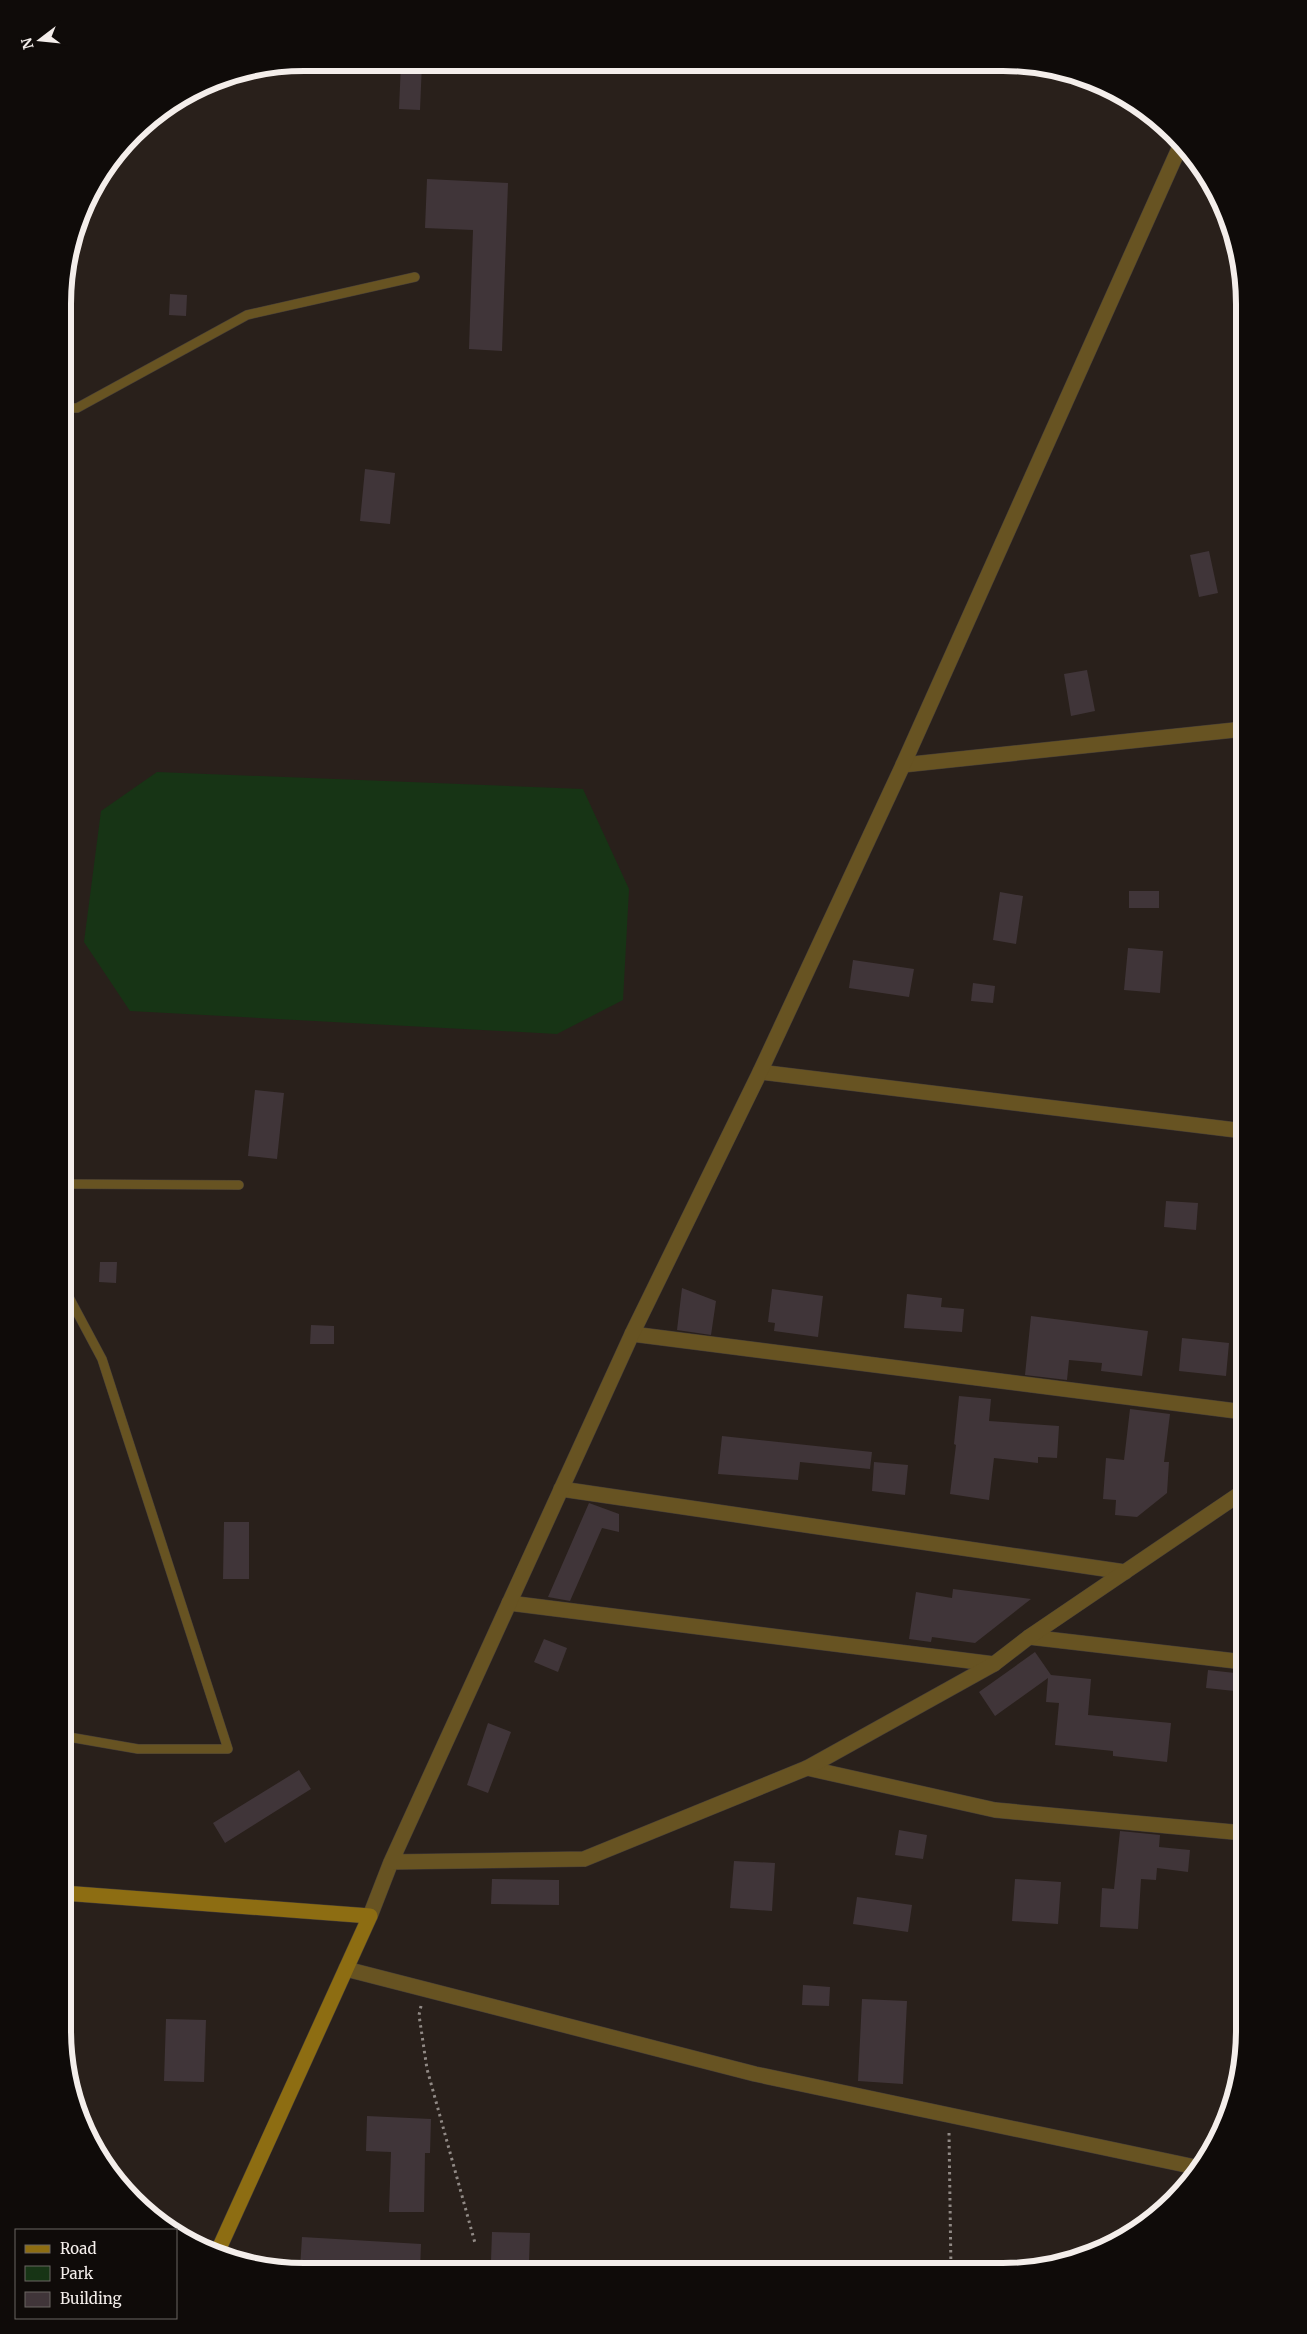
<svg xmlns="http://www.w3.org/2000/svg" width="1307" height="2334" font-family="Merriweather,serif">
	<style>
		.green { fill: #173415 }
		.building { fill: #403539 }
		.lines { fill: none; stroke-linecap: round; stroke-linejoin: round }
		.service-casing { stroke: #453d38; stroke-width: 10 }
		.minor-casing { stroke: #453d38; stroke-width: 16 }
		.tertiary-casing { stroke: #453d38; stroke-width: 16 }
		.secondary-casing { stroke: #453d38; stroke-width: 16 }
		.path { stroke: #918a86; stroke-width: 3; stroke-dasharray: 2.5 4; stroke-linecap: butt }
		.service { stroke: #675322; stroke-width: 9 }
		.minor { stroke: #675322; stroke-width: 15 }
		.tertiary { stroke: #675322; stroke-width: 15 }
		.secondary { stroke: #8d6d12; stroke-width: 15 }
		.rim { fill: none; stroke: #f4eeeb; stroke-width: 6 }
	</style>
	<rect width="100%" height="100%" fill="#29201b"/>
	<path class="green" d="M157 772 583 789 629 889 623 1000 557 1034 130 1011 84 942 101 811Z"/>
	<path class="building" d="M401 63H422L420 110 399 109Z
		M427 179 508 183 502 351 469 349 473 230 425 228Z
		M170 294 187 295 186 316 169 315Z
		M365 469 395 473 390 524 360 521Z
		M1209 551 1218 593 1199 597 1190 555Z
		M1087 670 1095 711 1071 716 1064 674Z
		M1129 891H1159V908H1129Z
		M1000 892 1023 896 1016 944 993 940Z
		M1128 948 1163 951 1160 993 1124 990Z
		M853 960 914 969 909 997 849 988Z
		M973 983 995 986 993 1003 971 1001Z
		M255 1090 284 1093 277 1159 248 1156Z
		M1166 1201 1198 1203 1196 1230 1164 1227Z
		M100 1262H117L116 1283 99 1282Z
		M682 1288 716 1301 711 1335 677 1330Z
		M772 1289 823 1296 818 1337 774 1331 775 1323 768 1322Z
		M907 1294 942 1298 941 1307 964 1309 962 1332 904 1328Z
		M1031 1316 1148 1331 1142 1376 1101 1371 1102 1363 1069 1360 1067 1380 1025 1375Z
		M311 1325 334 1326V1344H310Z
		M1182 1338 1229 1343 1226 1376 1179 1371Z
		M959 1396 991 1399 989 1421 1059 1426 1057 1458 1038 1457V1463L994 1458 989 1500 950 1494 956 1445 954 1444Z
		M1130 1409 1170 1414 1164 1462H1169L1167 1493 1137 1517 1115 1515 1116 1500 1103 1499 1106 1458 1124 1460Z
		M722 1436 872 1452 870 1469 800 1462 798 1480 718 1474Z
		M874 1462 908 1465 905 1495 872 1491Z
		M589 1503 619 1514V1532L602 1528 570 1601 548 1597Z
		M224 1522H249V1579H223Z
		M953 1589 1031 1599 975 1643 932 1637 931 1642 909 1639 916 1592 952 1598Z
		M544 1639 567 1648 558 1672 534 1662Z
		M1035 1652 1051 1675 1091 1679 1088 1715 1171 1723 1167 1762 1113 1756V1751L1055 1745 1059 1703 1046 1702 1048 1678 995 1716 979 1692Z
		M1208 1670 1244 1674V1692L1206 1688Z
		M488 1723 511 1732 488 1793 467 1785Z
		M299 1770 311 1789 225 1843 213 1823Z
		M899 1830 927 1835 923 1859 895 1855Z
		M1120 1831 1160 1835 1159 1847 1190 1850 1188 1872 1157 1868 1156 1880 1141 1879 1138 1929 1100 1927 1102 1888 1114 1889Z
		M734 1861 775 1863 772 1911 730 1908Z
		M492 1879 559 1880V1905L491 1904Z
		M1015 1879 1061 1882 1058 1924 1012 1921Z
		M857 1897 912 1905 908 1932 853 1924Z
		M803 1985 830 1987 829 2006 802 2005Z
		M862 1999 907 2001 903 2084 858 2081Z
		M166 2019 206 2020 204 2082 164 2081Z
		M367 2116 431 2119 430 2153H425L424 2212H389L391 2152 366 2151Z
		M492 2232 530 2233 529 2262 491 2261Z
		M302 2237 421 2244 420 2270 300 2269Z"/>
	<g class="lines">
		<defs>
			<path id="service" d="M64 408H77L247 315 415 277
				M63 1184 239 1185
				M63 1736 138 1749H228L102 1359 63 1286"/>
			<path id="minor" d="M903 765 1244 729
				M760 1072 1244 1131
				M632 1334 1244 1412
				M561 1489 1125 1572
				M509 1603 994 1664
				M1029 1637 1244 1662
				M807 1768 995 1810 1244 1833
				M346 1969 755 2074 1200 2168"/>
			<path id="tertiary" d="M391 1862 584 1859 807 1768 994 1664 1029 1637 1244 1491
				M370 1916 391 1862 632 1334 760 1072 903 765 1181 144"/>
			<path id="secondary" d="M63 1893 370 1916 217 2253"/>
		</defs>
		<use href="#service" class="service-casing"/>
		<use href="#minor" class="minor-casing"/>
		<use href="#tertiary" class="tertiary-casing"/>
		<use href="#secondary" class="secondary-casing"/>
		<path class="path" d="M421 2006 419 2015 427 2069 475 2243
			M949 2133 951 2271"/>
		<use href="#service" class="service"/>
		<use href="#minor" class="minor"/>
		<use href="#tertiary" class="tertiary"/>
		<use href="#secondary" class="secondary"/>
	</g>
	<path d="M0 0H1307V2334H0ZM304 71H1003A233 233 0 0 1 1236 304V2030A233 233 0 0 1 1003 2263H304A233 233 0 0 1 71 2030V304A233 233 0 0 1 304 71Z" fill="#0f0b09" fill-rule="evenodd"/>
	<path class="rim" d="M304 71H1003A233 233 0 0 1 1236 304V2030A233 233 0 0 1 1003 2263H304A233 233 0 0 1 71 2030V304A233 233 0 0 1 304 71Z"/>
	<rect x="15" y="2229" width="162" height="90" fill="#0f0b09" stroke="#6b6663"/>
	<rect x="25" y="2245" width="25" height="8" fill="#8d6d12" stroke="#6b6663"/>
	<text x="60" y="2254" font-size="15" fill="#f4eeeb">Road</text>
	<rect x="25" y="2266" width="25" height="15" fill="#173415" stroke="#6b6663"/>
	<text x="60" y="2279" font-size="15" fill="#f4eeeb">Park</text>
	<rect x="25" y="2292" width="25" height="15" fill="#403539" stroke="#6b6663"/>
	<text x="60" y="2304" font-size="15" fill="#f4eeeb">Building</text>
	<g transform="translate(40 40) rotate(254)" stroke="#0f0b09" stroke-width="4" paint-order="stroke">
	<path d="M0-4L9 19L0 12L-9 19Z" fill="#f4eeeb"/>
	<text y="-8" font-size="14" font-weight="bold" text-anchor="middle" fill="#f4eeeb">N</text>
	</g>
</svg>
